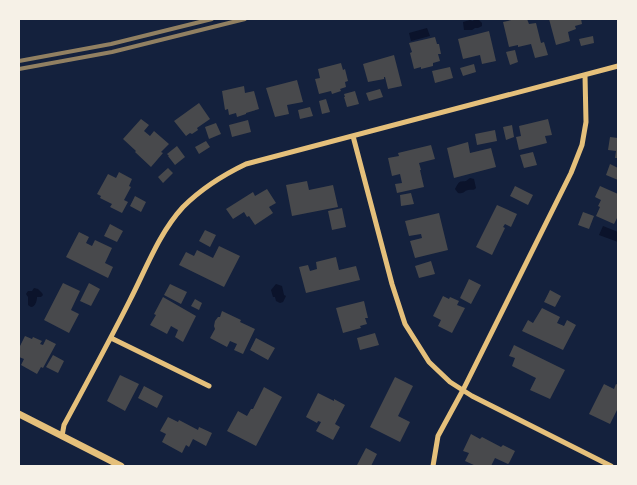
<svg xmlns="http://www.w3.org/2000/svg" width="637" height="485" font-family="Spectral,serif">
	<style>
		.water { fill: #0b132b }
		.building { fill: #48494c }
		.lines { fill: none; stroke-linecap: round; stroke-linejoin: round }
		.minor { stroke: #e5c07b; stroke-width: 5 }
		.tertiary { stroke: #e5c07b; stroke-width: 7 }
		.rail { stroke: #918062; stroke-width: 4 }
	</style>
	<rect width="100%" height="100%" fill="#14213d"/>
	<path class="water" d="M474 19H478L482 23V26L478 28H475L472 30H464L463 22 470 20 473 21Z
		M427 28 430 36 411 41 409 33Z
		M470 178 474 179 476 188C473 191 472 189 468 190 463 191 465 194 458 193L455 189C460 180 459 182 466 181Z
		M603 226 618 232V242L599 235Z
		M276 284 282 286 284 295 286 296 283 302 280 303 276 301 275 297H273L271 290Z
		M34 288 38 289 42 293 43 295 41 297H37C37 301 35 307 31 307L28 305V297L26 294 28 291H32Z"/>
	<path class="building" d="M516 19H527L529 24 536 23 541 43 544 42 548 55 535 58 531 44 518 47V45L509 47 503 22Z
		M549 19H581L582 24 575 26 576 29 568 32 570 41 556 45Z
		M489 31 496 61 482 64 480 55 463 59 458 39Z
		M593 36 594 43 581 46 579 39Z
		M435 37 437 44H439L441 54H438L440 61 433 63V66L421 69V67L414 69 410 53 412 52 409 43Z
		M515 50 518 62 510 65 506 52Z
		M394 55 402 86 388 89 385 77H384V79L368 82 363 64Z
		M341 63 343 70 345 69 348 81 345 82 346 87 340 89 341 91 332 94 331 91 319 94 315 79 320 78 318 69Z
		M474 64 476 72 463 76 460 68Z
		M450 67 453 78 435 83 432 71Z
		M297 80 303 102 287 105 289 114 275 117 266 88Z
		M244 86 245 93 254 91 259 109 246 113V114L237 117 236 113 229 115 228 109 225 110 222 91Z
		M380 89 383 97 369 101 366 93Z
		M355 91 359 104 347 107 344 97H345L344 94Z
		M326 99 330 112 322 114 319 101Z
		M199 103 210 119 197 128 198 130 192 134 190 133 186 136 174 121Z
		M310 107 313 116 300 119 298 110Z
		M141 119 149 125 144 131 150 136 154 131 169 144 161 152 163 153 151 167 135 152 136 151 123 139Z
		M548 119 552 135 545 136 547 143 519 150 516 137 521 136 519 126Z
		M248 120 251 132 232 137 229 125Z
		M216 123 221 134 209 139 205 127Z
		M512 125 514 137 506 140 503 127Z
		M495 130 497 141 477 145 475 134Z
		M610 137 618 138V158H615L616 151 608 150Z
		M206 141 210 147 199 154 195 147Z
		M468 142 470 153 491 148 496 167 454 178 447 148Z
		M431 145 435 159 419 163 421 170H420L424 187 397 193 395 184 402 183 400 174 392 176 388 158 399 156 398 153Z
		M177 146 185 157 175 165 168 156H169L167 154Z
		M533 152 537 165 524 168 520 155Z
		M610 164 618 168V180L606 175Z
		M168 168 173 173 163 183 158 177Z
		M119 172 132 179 129 186 131 187 124 200 128 202 122 213 110 207 112 204 100 198 101 196 97 194 108 174 116 178Z
		M307 181 309 190 333 185 338 207 292 216 286 185Z
		M515 186 533 195 528 205 510 196Z
		M600 186 618 194V218H617L614 224 596 216 600 207 598 206 601 200 595 197Z
		M267 189 276 203 269 207 273 213 255 225 249 216 247 217 244 212 233 219 226 209 253 192 255 196Z
		M411 193 414 204 401 206 400 195Z
		M135 196 146 202 141 212 130 206Z
		M497 205 517 214 511 227 505 224 503 227 505 228 492 255 476 247Z
		M342 208 346 227 332 230 328 211Z
		M583 212 594 216 589 229 578 225Z
		M439 213 448 250 415 258 410 241 422 238 421 234 409 236 405 221Z
		M110 224 123 231 117 242 104 236Z
		M205 230 216 235 210 247 199 241Z
		M79 232 89 237 86 243 92 246 95 240 112 248 105 263 113 267 108 278 66 257Z
		M219 246 240 256 224 287 179 265 186 252 194 256 197 250 213 258Z
		M336 257 339 270 356 266 360 280 306 293 299 267 308 265 310 271 317 269 316 262Z
		M431 261 435 274 419 278 415 266Z
		M469 279 481 285 471 304 460 298Z
		M63 283 80 291 71 310 79 314 69 333 44 320Z
		M89 283 100 289 91 306 80 301Z
		M170 284 187 292 181 304 164 295Z
		M550 290 561 296 555 307 544 302Z
		M443 296 449 299 450 297 459 301 457 305 465 308 452 333 438 326 441 320 433 316Z
		M163 297 196 316 183 342 175 337 178 330 171 326 167 334 150 325 156 315 154 314Z
		M195 299 202 303 199 310 191 306Z
		M364 301 368 318H365L367 324 360 326 361 328 343 333 336 308Z
		M542 308 560 317 557 323 564 326 567 320 576 325 563 350 522 331 528 320 533 323Z
		M222 311 241 320 240 322 255 329 243 354 234 350 237 344 230 341 227 347 210 338 215 329 214 326 215 321 218 317H220Z
		M375 333 379 345 360 350 357 338Z
		M25 336 32 339 33 337 42 341 40 344 43 345 46 339 56 344 43 368 41 367 37 374 21 365 24 359 19 357V348Z
		M256 338 275 348 268 360 250 350Z
		M514 345 565 370 550 399 530 390 536 378 512 366 515 358 509 356Z
		M53 355 64 361 58 373 46 367Z
		M120 375 139 384 125 411 107 401Z
		M395 377 413 386 398 416 410 422 400 442 370 427Z
		M604 384 614 389 616 384 618 385V408L610 424 589 414Z
		M144 386 163 396 157 408 138 398Z
		M264 387 282 397 256 446 227 431 238 411 247 416 251 409H253Z
		M318 393 334 401V399L345 405 335 424 340 427 333 440 316 431 321 422 318 421 317 423 306 417Z
		M168 417 178 422 179 420 198 430 199 427 212 433 206 446 193 439 189 447 186 445 182 453 162 442 166 434 160 431Z
		M471 434 480 439 482 437 501 447 503 445 515 451 509 463 508 464 495 458 491 466H476L465 461 469 453 463 451Z
		M366 448 377 454 371 466H360L357 465Z"/>
	<g class="lines">
		<path class="minor" d="M353 136 392 284 405 324 429 362 450 382 472 396 611 466
			M111 338 209 386
			M62 436 64 425C86 384 109 342 130 300 146 269 159 233 183 207 201 189 223 175 246 164L618 66
			M433 466 438 436 463 390 571 173 582 145 586 122 585 75"/>
		<path class="tertiary" d="M19 414 121 466"/>
		<path class="rail" d="M19 61 111 44 212 19
			M19 69 112 52 245 19"/>
	</g>
	<rect width="637" height="485" fill="none" stroke="#f6f1e7" stroke-width="40"/>
</svg>
